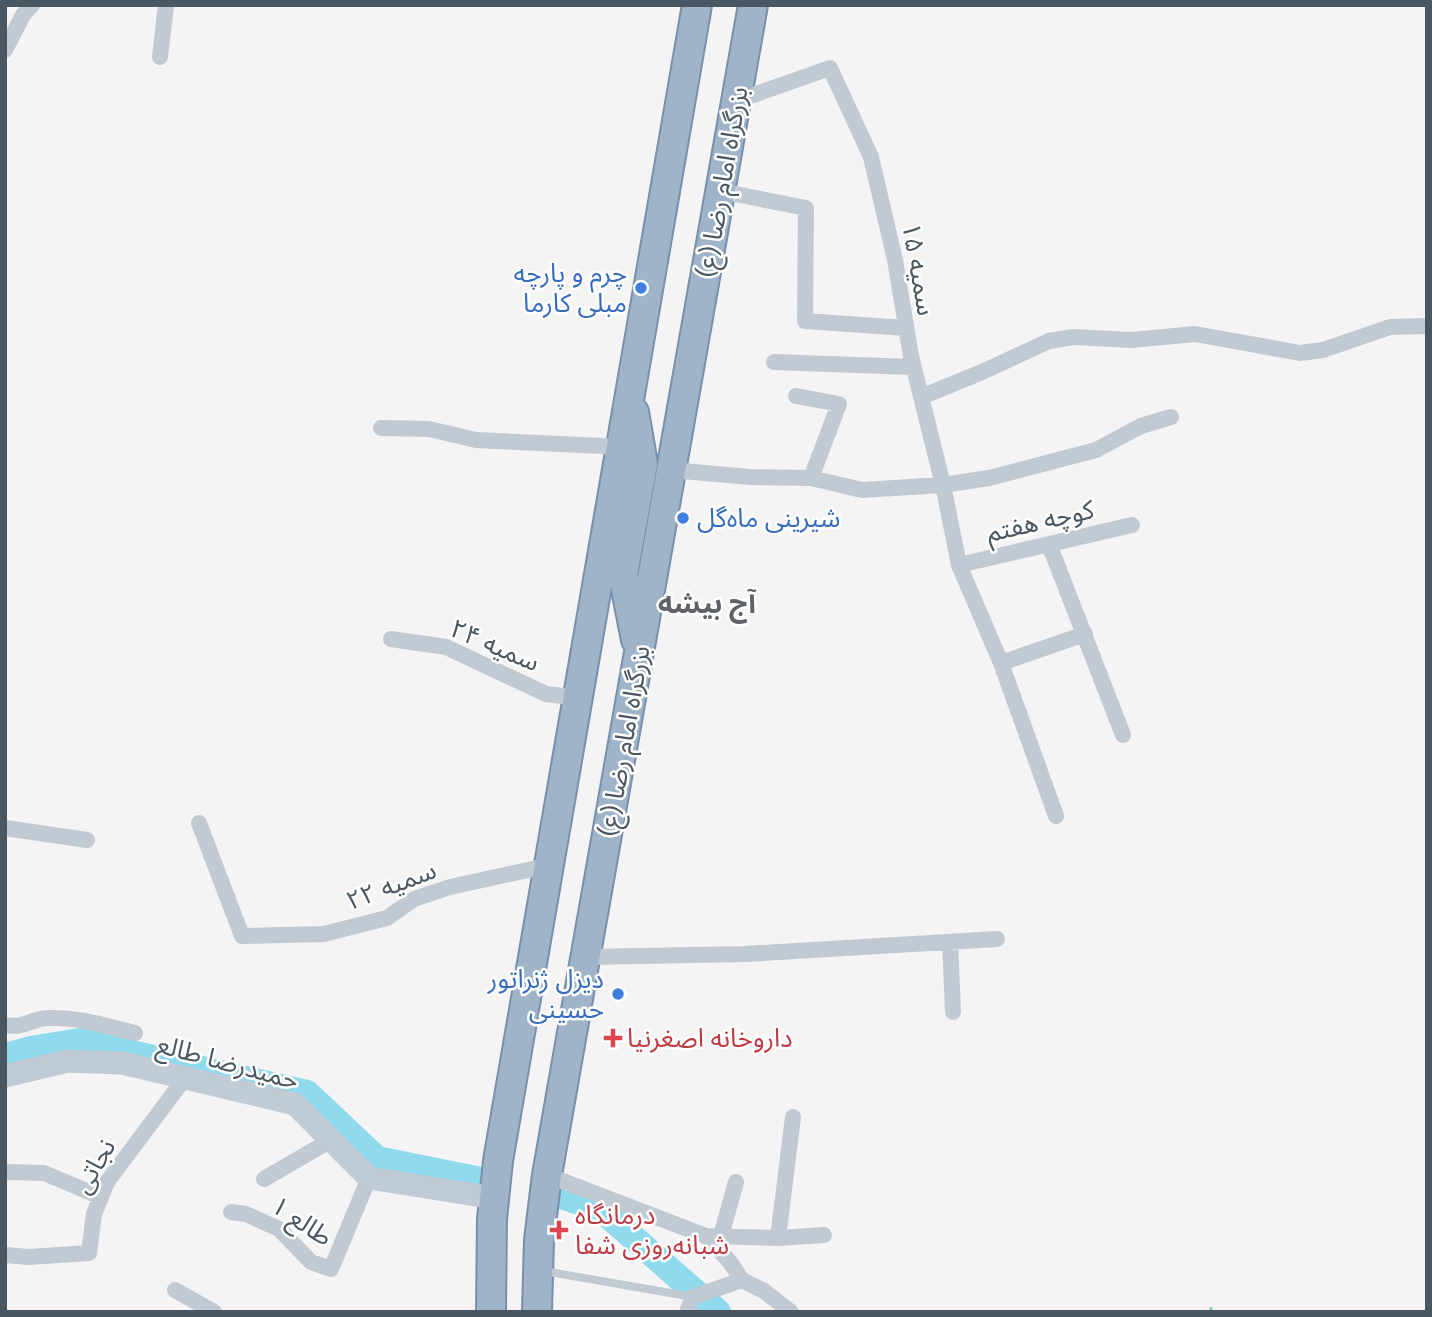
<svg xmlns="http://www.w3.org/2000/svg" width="1432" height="1317" font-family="Figtree,'Noto Sans Arabic',sans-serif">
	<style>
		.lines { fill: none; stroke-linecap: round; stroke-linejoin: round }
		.river { stroke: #90daee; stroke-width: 26 }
		.trunk-casing { stroke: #7690ad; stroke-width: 32 }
		.path { stroke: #7ad0a6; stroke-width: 2.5; stroke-dasharray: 5 3.5; stroke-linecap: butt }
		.service { stroke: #c1cad2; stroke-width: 8 }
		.minor { stroke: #c1cad2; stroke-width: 16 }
		.secondary { stroke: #c1cbd6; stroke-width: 23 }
		.trunk { stroke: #9fb4c9; stroke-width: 28 }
		.shop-dot { fill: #3f7fe0; stroke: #fff; stroke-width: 2.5 }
		.health-dot { fill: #e0444e; stroke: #fff; stroke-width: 2.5 }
		.labels { text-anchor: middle; stroke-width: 5; stroke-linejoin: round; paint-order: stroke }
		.street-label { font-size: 26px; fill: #4a5661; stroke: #fff }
		.shop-label { font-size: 26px; fill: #366cbe; stroke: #fff; text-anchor: end }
		.health-label { font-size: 26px; fill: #be3a42; stroke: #fff; text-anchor: start }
		.neighbourhood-label { font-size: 28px; font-weight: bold; fill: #5f6368; stroke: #fff }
	</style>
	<rect width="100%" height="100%" fill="#f5f3f3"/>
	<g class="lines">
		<path class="river" d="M5 1056 31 1049 79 1041 307 1093 377 1159 486 1181
			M551 1192 603 1211 718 1312"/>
		<defs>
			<path id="trunk" d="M634 412 643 464 623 574 636 640
				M491 1312 492 1219 498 1161 697 5
				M537 1312 539 1240 547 1175 753 5"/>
		</defs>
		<use href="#trunk" class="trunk-casing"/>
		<path class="path" d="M1210 1312 1212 1305"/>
		<path class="service" d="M544 1271 693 1297"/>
		<path class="minor" d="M5 50 23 15 32 5
			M160 57 166 5
			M736 101 830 68 871 157 895 260 911 356 943 485 959 565 1001 663 1056 816
			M720 191 806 208 805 321 905 328
			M774 362 913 367
			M796 396 839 404 811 478
			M921 397 982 372 1049 341 1074 337 1131 340 1195 334 1300 353 1323 350 1390 327 1427 326
			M381 428 429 429 476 440 622 447
			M671 470 750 477 811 478 862 490 943 485 989 478 1096 450 1141 426 1171 417
			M1049 544 1123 735
			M959 565 1132 525
			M391 639 446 647 546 694 580 698
			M1001 663 1085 634
			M199 823 242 936 324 934 387 918 414 899 450 887 551 865
			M5 828 87 840
			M950 942 953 1012
			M586 957 745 954 997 939
			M5 1025C23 1029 33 1018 48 1018 79 1017 106 1026 135 1033
			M5 1172 44 1173 101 1197
			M547 1175 706 1236 730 1262 742 1280 764 1291 791 1312
			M264 1179 331 1140
			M231 1212 246 1214 279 1229 311 1262 331 1269 369 1178
			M706 1236 778 1238 824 1235
			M721 1236 736 1182
			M778 1238 793 1117
			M5 1255 29 1257 89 1253 94 1214 107 1182 185 1078
			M175 1290 214 1312
			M690 1312 688 1309 693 1297 742 1280"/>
		<path class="secondary" d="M5 1076 68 1061 122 1063 295 1104 369 1178 494 1198"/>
		<use href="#trunk" class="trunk"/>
	</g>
	<g class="shop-dot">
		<circle cx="641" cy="288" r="7"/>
		<circle cx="683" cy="518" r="7"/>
		<circle cx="618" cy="994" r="7"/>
	</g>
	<g class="health-dot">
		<path d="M609.5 1027.5h7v7h7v7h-7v7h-7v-7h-7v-7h7z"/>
		<path d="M555.5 1219.5h7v7h7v7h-7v7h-7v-7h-7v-7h7z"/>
	</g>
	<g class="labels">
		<g class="street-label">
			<text transform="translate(722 182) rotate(-80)" y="9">بزرگراه امام رضا (ع)</text>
			<text transform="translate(919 269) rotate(80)" y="9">سمیه ۱۵</text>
			<text transform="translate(1040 521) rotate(-13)" y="9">کوچه هفتم</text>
			<text transform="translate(495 645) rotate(23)" y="9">سمیه ۲۴</text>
			<text transform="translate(624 741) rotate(-80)" y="9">بزرگراه امام رضا (ع)</text>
			<text transform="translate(391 885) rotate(-21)" y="9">سمیه ۲۲</text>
			<text transform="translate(228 1062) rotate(15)" y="9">حمیدرضا طالع</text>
			<text transform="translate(94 1166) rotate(-60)" y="9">نجاتی</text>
			<text transform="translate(302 1221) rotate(34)" y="9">طالع ۱</text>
		</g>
		<g class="shop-label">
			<text x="627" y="282">چرم و پارچه<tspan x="627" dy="30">مبلی کارما</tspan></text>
			<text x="697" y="527" text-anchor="start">شیرینی ماه‌گل</text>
			<text x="604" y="988">دیزل ژنراتور<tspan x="604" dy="30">حسینی</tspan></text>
		</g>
		<g class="health-label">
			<text x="627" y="1047">داروخانه اصغرنیا</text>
			<text x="575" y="1224">درمانگاه<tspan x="575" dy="30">شبانه‌روزی شفا</tspan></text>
		</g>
		<g class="neighbourhood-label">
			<text x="707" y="613">آج بیشه</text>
		</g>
	</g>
	<rect width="1432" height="1317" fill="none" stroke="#4a5661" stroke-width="14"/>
</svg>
